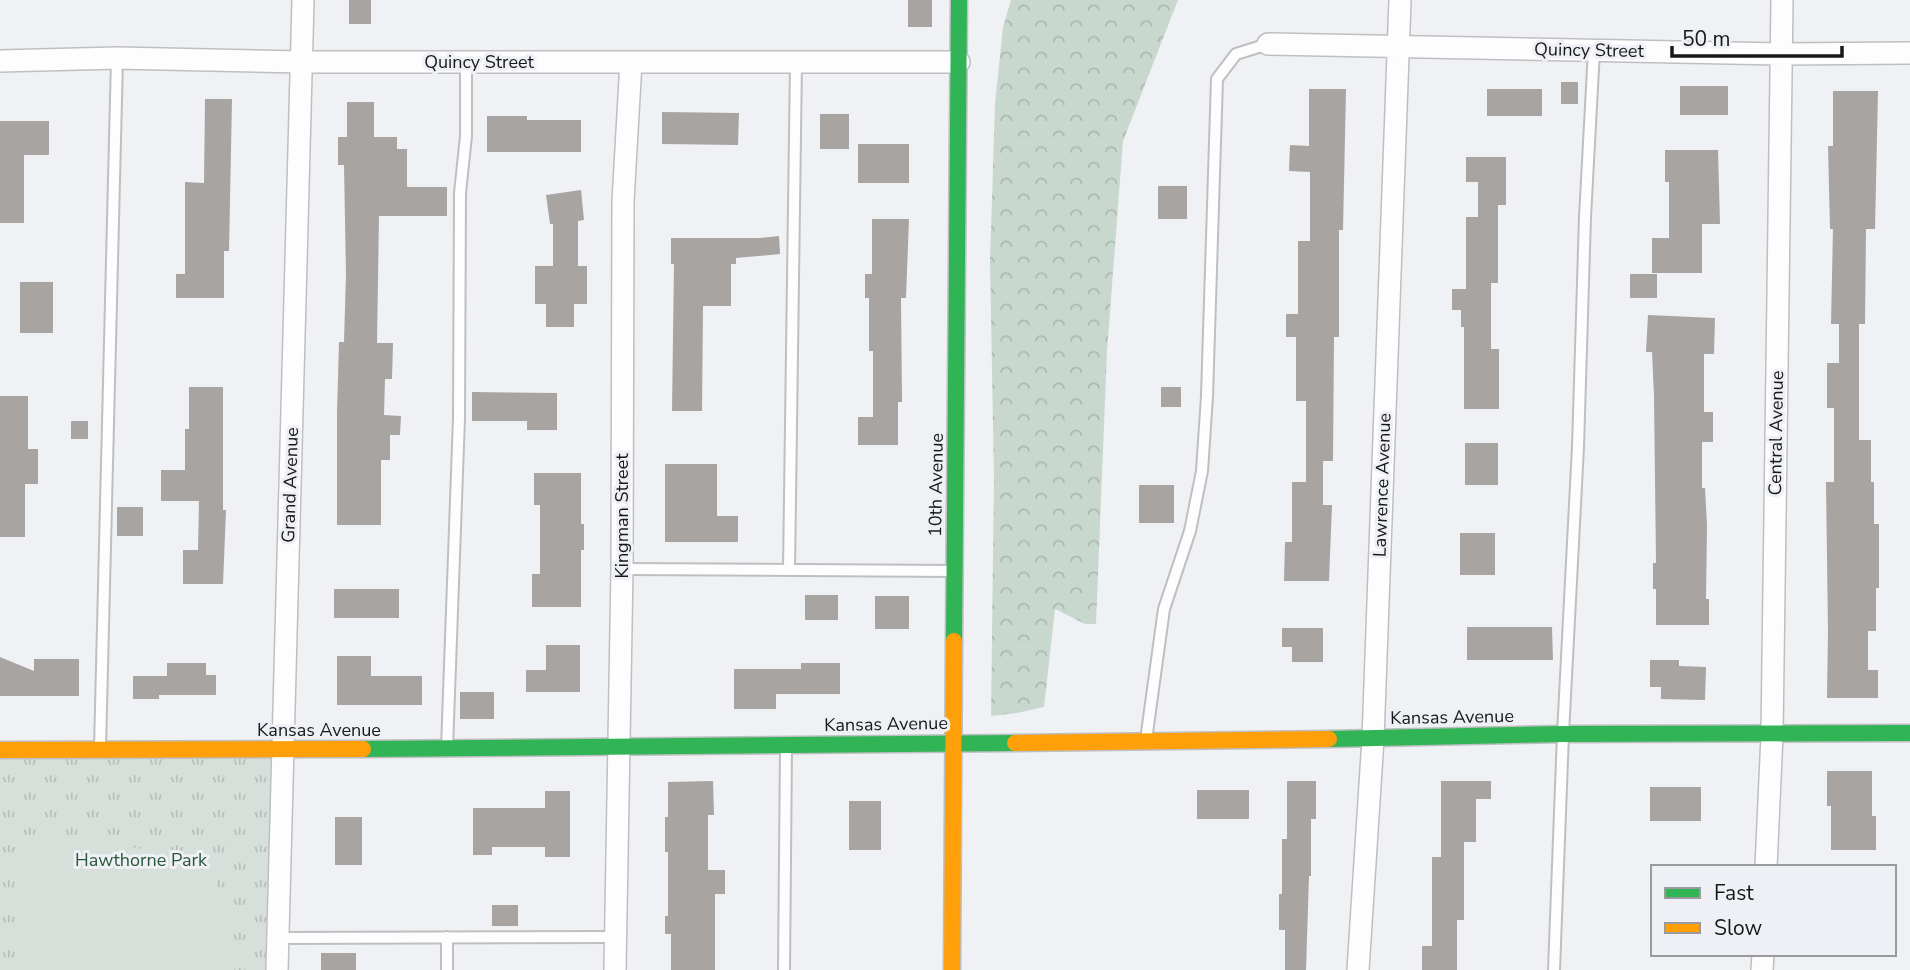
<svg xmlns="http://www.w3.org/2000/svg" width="1910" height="970" font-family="'Nunito Sans',sans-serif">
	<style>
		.grass { fill: url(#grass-tufts) }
		.forest { fill: url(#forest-crowns) }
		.pitch { fill: #d6dfda }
		.building { fill: #a7a4a1 }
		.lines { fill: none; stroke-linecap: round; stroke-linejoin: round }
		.lane-casing { stroke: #bebfc1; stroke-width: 14 }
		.street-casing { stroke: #bebfc1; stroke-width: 24 }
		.fast-casing { stroke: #bebfc1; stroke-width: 19 }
		.slow-casing { stroke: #bebfc1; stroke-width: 19 }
		.lane { stroke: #fdfdfd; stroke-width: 10 }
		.street { stroke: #fdfdfd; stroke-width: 21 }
		.fast { stroke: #30b455; stroke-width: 16 }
		.slow { stroke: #ff9f0a; stroke-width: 16 }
		.labels { text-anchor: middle; stroke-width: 6; stroke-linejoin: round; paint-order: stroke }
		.street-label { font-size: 18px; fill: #17181a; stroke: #eef0f6 }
		.park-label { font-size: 18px; fill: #295739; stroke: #eef0f6 }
	</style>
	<defs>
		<pattern id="grass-tufts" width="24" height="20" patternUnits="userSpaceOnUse" patternTransform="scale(1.75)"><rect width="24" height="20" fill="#d6dfda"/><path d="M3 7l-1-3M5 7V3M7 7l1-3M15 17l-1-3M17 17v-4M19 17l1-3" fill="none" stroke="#b7bfba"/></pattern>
		<pattern id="forest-crowns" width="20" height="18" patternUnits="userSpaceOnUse" patternTransform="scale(1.75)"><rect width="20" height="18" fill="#c8d8ce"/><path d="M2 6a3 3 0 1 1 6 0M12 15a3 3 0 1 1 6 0" fill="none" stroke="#abb9b0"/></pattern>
	</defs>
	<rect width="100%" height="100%" fill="#f0f1f4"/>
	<path class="grass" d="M0 750H282L277 970H0Z"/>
	<path class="forest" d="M1011 0H1178L1123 141 1107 351 1096 624H1085L1055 609 1044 707 1017 713 991 716 994 478 990 262 995 104 1003 27Z"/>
	<path class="pitch" d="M23 840H66L137 848 192 863 215 882 230 914 232 970H16Z"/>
	<path class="building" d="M349 0H371V24H349Z
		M908 0H932V27H908Z
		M1561 82H1578V104H1561Z
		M1680 86H1728V115H1680Z
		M1309 89H1346L1343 230H1339V337H1334L1333 461H1323V505H1332L1329 581H1284L1285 542H1292V482H1306V401H1296V337H1286V314H1298V241H1310V172L1289 171 1290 145 1309 146Z
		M1487 89H1542V116H1487Z
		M1833 91H1878L1875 229H1866L1865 324H1859V440H1871V482H1874V524H1879V588H1876V631H1868V670H1878V698H1827L1828 631 1826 482H1834V408H1827V363H1839V324H1831L1833 229H1830L1828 146H1833Z
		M205 99H232L229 251H224V298H176V274H185V182L204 183Z
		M347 102H374V137H397V149H407V187H447V216H379L377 343H393L392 379H385L384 415 401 416 400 435H390V460H381V525H337V414L339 342H344L346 274 344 165H338V137H347Z
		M662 112 739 113 738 145 662 144Z
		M820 114H849V149H820Z
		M487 116H527V120H581V152H487Z
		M0 121H49V155H24V223H0Z
		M858 144H909V183H858Z
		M1665 150H1718L1720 224H1702V273H1652V238H1669V182H1665Z
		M1466 157H1506V205H1498V283H1491V349H1499V409H1464V327H1461V310H1452V289H1466V217H1478V182H1466Z
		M1158 186H1187V219H1158Z
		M581 190 584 220 578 221V266H587V304H574V327H546V304H535V266H553V224H550L546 195Z
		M872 219H909L906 298H901L902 402H898V445H858V417H873V351H869V298H865V274H872Z
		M779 236 780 254 736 258V264H731V306H703L702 411H672L674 264H671V238H760Z
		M1630 274H1657V298H1630Z
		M20 282H53V333H20Z
		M1648 315 1715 318 1714 354H1704V412H1713V442H1702V488H1705L1707 525 1706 599H1709V625H1656V589H1653V563H1656L1654 396 1652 352H1646Z
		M189 387H223V510H226L223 584H183V550H198L199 501H161V470H185V429H189Z
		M1161 387H1181V407H1161Z
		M472 392 557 393V430H527V421H472Z
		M0 396H28V449H38V484H25V537H0Z
		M71 421H88V439H71Z
		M1465 443H1498V485H1465Z
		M665 464H717V516H738V542H665Z
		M534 473H581V524H584V550H581V607H532V574H540V505H534Z
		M1139 485H1174V523H1139Z
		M117 507H143V536H117Z
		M1460 533H1495V575H1460Z
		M334 589H399V618H334Z
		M805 595H838V620H805Z
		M875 596H909V629H875Z
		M1467 627H1552L1553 660H1467Z
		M1282 628H1323V662H1292V647H1282Z
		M546 645H580V692H526V670H546Z
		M337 656H371V676H422V705H337Z
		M0 657 34 671V659H79V696H0Z
		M1650 660H1679V666L1706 667 1705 700 1661 699V687H1650Z
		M167 663H206V675H216V695H159V699H133V676H167Z
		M801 663H840V694H776V709H734V669H801Z
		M460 692H494V719H460Z
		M1827 771H1872V816H1876V850H1831V806H1827Z
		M713 781 714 815H708V870H725V894H715V970H671V934H665V916H668V852H665V817H668V782Z
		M1287 781H1316V819H1311V876H1309L1306 970H1285V930H1279V894H1282V839H1287Z
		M1441 781H1491V799H1476V842H1464V920H1457V970H1422V946H1432V857H1441Z
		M1650 787H1701V821H1650Z
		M1197 790H1249V819H1197Z
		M545 791H570V857H545V847H492V855H473V808H545Z
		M849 801H881V850H849Z
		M335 817H362V865H335Z
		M492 905H518V926H492Z
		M321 953H356V970H321Z"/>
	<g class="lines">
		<defs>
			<path id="lane" d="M622 569 954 571
				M789 570 796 62
				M1146 740 1164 609 1190 531 1202 471 1207 396 1217 79 1236 54 1268 44
				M100 748 117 58
				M447 748 459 418 460 193 466 136V62
				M278 938 616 937
				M447 970V937
				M784 970 786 747
				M1554 970 1563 734 1578 447 1585 217 1594 50"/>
			<path id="street" d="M1268 44 1782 54 1910 53
				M0 61 117 58 303 62H959
				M1766 867 1772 735 1782 0
				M277 970 303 0
				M615 970 622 569 623 201 631 62
				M1358 970 1373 739 1400 0
				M1762 970 1763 954"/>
			<path id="fast" d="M954 641 959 0
				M1329 739 1563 734 1910 733
				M363 749 1015 743"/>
			<path id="slow" d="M1015 743 1329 739
				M0 750 363 749
				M952 970 954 641"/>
		</defs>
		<use href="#lane" class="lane-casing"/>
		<use href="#street" class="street-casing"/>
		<use href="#fast" class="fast-casing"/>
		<use href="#slow" class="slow-casing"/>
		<use href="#lane" class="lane"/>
		<use href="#street" class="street"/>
		<use href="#fast" class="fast"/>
		<use href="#slow" class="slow"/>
	</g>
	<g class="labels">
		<g class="street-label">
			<text transform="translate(1589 50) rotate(1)" y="6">Quincy Street</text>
			<text x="479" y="68">Quincy Street</text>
			<text transform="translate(1776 433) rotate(-89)" y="6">Central Avenue</text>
			<text transform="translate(290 485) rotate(-88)" y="6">Grand Avenue</text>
			<text transform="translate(936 485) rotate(-89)" y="6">10th Avenue</text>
			<text transform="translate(1382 485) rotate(-88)" y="6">Lawrence Avenue</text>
			<text transform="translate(622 516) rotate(-90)" y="6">Kingman Street</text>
			<text transform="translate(1452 717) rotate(-1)" y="6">Kansas Avenue</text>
			<text transform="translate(886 724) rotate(-1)" y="6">Kansas Avenue</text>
			<text x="319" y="736">Kansas Avenue</text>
		</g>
		<g class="park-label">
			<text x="141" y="866">Hawthorne Park</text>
		</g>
	</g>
	<rect x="1651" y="865" width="245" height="91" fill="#eef0f6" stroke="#989a9e" stroke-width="2"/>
	<rect x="1665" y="888" width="35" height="10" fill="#30b455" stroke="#989a9e" stroke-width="2"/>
	<text x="1714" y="900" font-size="21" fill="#17181a">Fast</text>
	<rect x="1665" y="923" width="35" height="10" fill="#ff9f0a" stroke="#989a9e" stroke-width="2"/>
	<text x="1714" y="935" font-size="21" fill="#17181a">Slow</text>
	<path d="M1672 46v10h170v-10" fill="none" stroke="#17181a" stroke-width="3.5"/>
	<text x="1682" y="46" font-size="21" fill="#17181a" stroke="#eef0f6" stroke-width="5" paint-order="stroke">50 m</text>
</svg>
